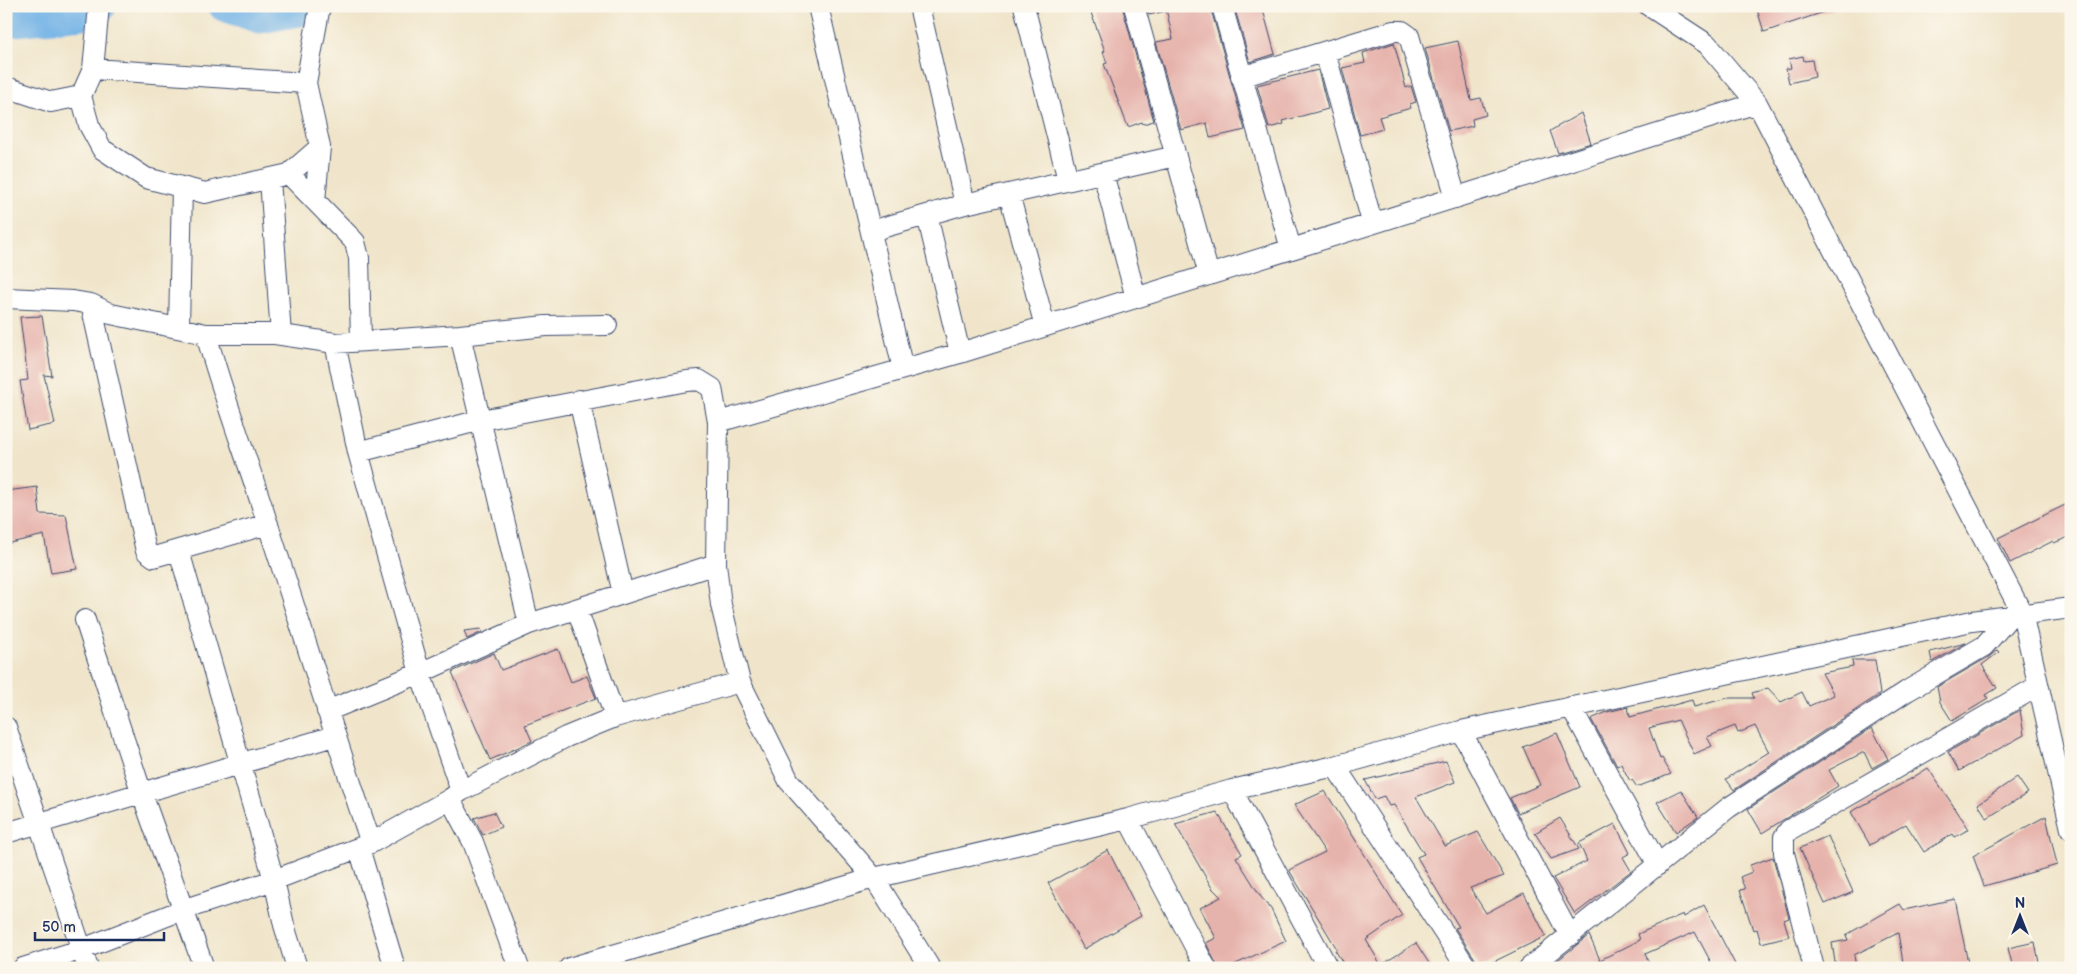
<svg xmlns="http://www.w3.org/2000/svg" width="2077" height="974" font-family="'Balsamiq Sans',sans-serif">
	<style>
		.lines { fill: none; stroke-linecap: round; stroke-linejoin: round }
		.river { stroke: #72b2e6; stroke-width: 31 }
		.building { fill: #e6b3ac }
		.minor-casing { stroke: #3b4a6e; stroke-width: 22 }
		.minor { stroke: #fff; stroke-width: 20 }
	</style>
	<rect width="100%" height="100%" fill="#fbf7ec"/>
	<filter id="ink" filterUnits="userSpaceOnUse"><feTurbulence type="fractalNoise" baseFrequency=".02" numOctaves="2"/><feDisplacementMap in="SourceGraphic" scale="10" xChannelSelector="R" yChannelSelector="G"/><feConvolveMatrix kernelMatrix="1 2 1 2 8 2 1 2 1" color-interpolation-filters="sRGB"/></filter>
	<filter id="wash" filterUnits="userSpaceOnUse"><feTurbulence type="fractalNoise" baseFrequency=".0096" numOctaves="4" result="noise"/><feDisplacementMap in="SourceGraphic" scale="20" xChannelSelector="R" yChannelSelector="G"/><feGaussianBlur stdDeviation="1.12" result="paint"/><feColorMatrix in="noise" values="0 0 0 0 0 0 0 0 0 0 0 0 0 0 0 0 0 1.4 0 .05"/><feComposite in="paint" operator="in"/></filter>
	<g filter="url(#wash)">
		<rect width="100%" height="100%" fill="#f0e5ca"/>
		<g class="lines">
			<path class="river" d="M224 6 260 18 311 9
				M6 22 81 14 101 6"/>
		</g>
		<g id="blocks">
			<path class="building" d="M1103 6H1122L1154 121 1143 124 1142 122 1128 127 1104 64 1107 63 1103 52 1105 51 1090 10Z
				M1146 6H1210L1245 130 1210 138 1207 123 1181 130 1156 42 1173 39 1166 9V11L1149 15Z
				M1234 6H1262L1275 54 1250 62Z
				M1756 6H1833V9L1764 32Z
				M1458 41 1471 100 1481 98 1486 115 1472 119 1473 126 1449 131 1425 48Z
				M1394 43 1406 88 1411 86 1416 102 1410 104 1411 108 1379 117 1383 129 1360 135 1342 68 1365 63 1363 53Z
				M1803 56 1804 61 1812 60 1815 77 1789 83 1786 69 1791 68 1789 59Z
				M1318 70 1328 109 1283 121 1284 124 1269 128 1257 85Z
				M1581 113 1591 143 1558 153 1550 131Z
				M42 316 52 376 44 375 55 424 28 430 20 381 28 380 20 317Z
				M37 487 40 514 66 515 77 569 51 573 44 535 6 544V491Z
				M2071 502V536L2054 543 2053 541 2010 563 1998 538Z
				M481 629 482 632 467 639 464 631Z
				M1966 643 1932 662 1930 652Z
				M558 649 571 682 587 676 596 698 525 725 532 741 490 760 452 672 494 653 501 670Z
				M1997 650 1999 652 1982 665 1997 688 1986 695 1988 699 1952 721 1940 702 1937 687 1990 656Z
				M1852 660H1875L1880 694 1734 790 1726 779 1769 752 1755 726 1738 733 1735 726 1707 737 1712 746 1694 754 1678 720 1649 728 1660 759 1662 758 1671 774 1637 787 1632 780 1630 781 1621 764 1617 766 1591 719 1607 712 1628 707 1630 717 1692 700 1694 707 1727 698H1754L1752 693 1768 688 1781 702 1802 692 1809 706 1834 695 1822 673 1853 667Z
				M2020 710 2024 735 1959 771 1948 752Z
				M1872 728 1888 759 1872 768 1864 752 1829 770 1838 786 1762 833 1748 809Z
				M1557 733 1580 787 1518 813 1510 798 1540 785 1523 747Z
				M1446 761 1455 782 1416 797 1445 846 1478 832 1504 876 1470 888 1486 913 1524 893 1546 936 1481 968H1479L1477 962 1455 928 1459 927 1417 857 1424 854 1394 805 1389 806 1384 796 1375 799 1365 780Z
				M1928 768 1969 829 1955 837 1953 834 1924 852 1906 824 1870 845 1851 812 1909 780Z
				M2017 777 2028 793 1987 818 1978 804Z
				M1681 790 1698 817 1676 832 1657 802Z
				M1325 791 1402 915 1366 940 1381 965 1416 943 1432 968H1346L1335 950 1337 949 1289 870 1325 852 1294 805Z
				M494 812 501 827 483 835 474 818Z
				M1217 812 1242 854 1236 857 1261 897 1271 909 1286 941 1227 968H1218L1206 943 1216 938 1200 908 1221 897 1212 888 1175 824Z
				M2046 816 2057 865 1984 886 1973 856Z
				M1560 818 1579 849 1551 859 1535 833Z
				M1615 824 1630 853 1623 857 1631 871 1575 914 1553 878 1587 861 1579 843Z
				M1828 836 1853 892 1825 904 1800 848Z
				M1108 850 1141 916 1084 949 1048 883Z
				M1773 857 1789 918 1784 920 1789 936 1761 943 1757 929 1753 930 1740 890 1745 889 1740 877 1752 872 1750 865Z
				M1955 899 1969 968H1904L1898 933 1854 955 1856 968H1836L1832 943 1848 940 1846 935 1900 904 1904 910Z
				M1704 905 1737 968H1714L1695 932 1645 954 1652 968H1548L1589 935 1600 960 1640 940 1638 934 1683 914 1684 917Z
				M2035 942 2040 968H2013L2008 948Z"/>
		</g>
	</g>
	<g filter="url(#ink)">
		<use href="#blocks" fill-opacity="0" stroke="#3b4a6e" stroke-width="1"/>
		<g class="lines">
			<defs>
				<path id="minor" d="M818 6 903 369
					M919 6 965 204
					M1024 6 1068 180
					M1134 6 1209 275
					M1222 6 1291 249
					M1649 6 1707 44 1757 103 2022 613 2071 829
					M1325 52 1372 222
					M93 69 306 83 320 147 289 174 355 242 359 258 361 341
					M1241 77 1393 31H1402L1409 36 1456 198
					M306 83 320 6
					M6 87 51 102 81 96 93 69 99 6
					M81 96 89 125 102 149 146 178 205 193 289 174
					M1103 173 1136 298
					M270 179 281 335
					M1009 194 1045 326
					M315 201 320 147
					M927 215 960 353
					M871 231 965 204 1176 156
					M6 298 73 301 91 304 111 314 206 334H275L335 343 460 335 546 326 607 325
					M91 304 146 551 154 557 268 524
					M179 328 182 187
					M206 334C224 399 248 461 268 525 303 631 335 738 371 843
					M460 335 529 624
					M335 343 358 452 420 673 461 791
					M579 400 623 594
					M718 422 960 353 1757 103
					M358 452 481 420 687 381 699 380 712 388 718 422 716 564 721 605 740 682 789 781 874 878 930 968
					M179 551 274 880 284 925 297 968
					M577 609 615 717
					M85 620 142 794 204 968
					M1571 707 1658 865
					M327 711 420 673 529 624 716 564
					M6 727 88 968
					M1461 731 1570 936
					M1335 766 1467 968
					M1232 790 1328 968
					M450 799 473 842 519 968
					M1128 819 1206 968
					M6 833 334 736
					M359 848 395 968
					M23 968 80 950 182 910 274 880 371 843 450 799 461 791 566 737 615 717 740 682
					M569 968 874 878 1128 819 1232 790 1335 766 1461 731 1972 621 2071 608
					M1529 968 1728 808 1907 691 1984 646 2011 615
					M1814 968 1784 853V837L1789 830 2038 686"/>
			</defs>
			<use href="#minor" class="minor-casing"/>
			<use href="#minor" class="minor"/>
		</g>
	</g>
	<rect width="2077" height="974" fill="none" stroke="#fbf7ec" stroke-width="25"/>
	<g transform="translate(2020 916)" stroke="#fbf7ec" stroke-width="4" paint-order="stroke">
	<path d="M0-4L9 19L0 12L-9 19Z" fill="#1b2f5e"/>
	<text y="-8" font-size="14" font-weight="bold" text-anchor="middle" fill="#1b2f5e">N</text>
	</g>
	<path d="M35 932v8h129v-8" fill="none" stroke="#1b2f5e" stroke-width="2.5"/>
	<text x="42" y="932" font-size="15" fill="#1b2f5e" stroke="#fbf7ec" stroke-width="4" paint-order="stroke">50 m</text>
</svg>
